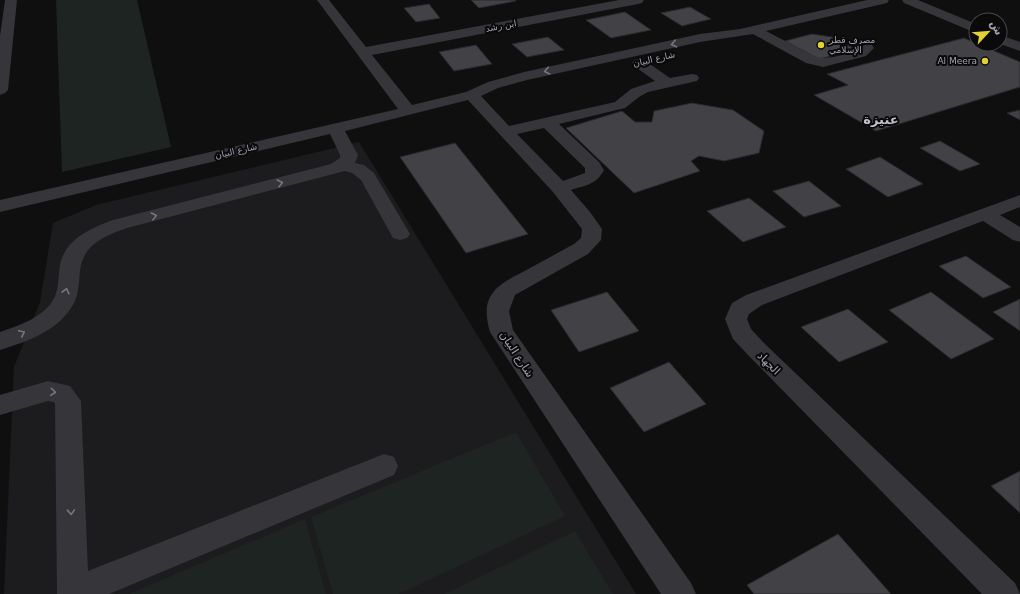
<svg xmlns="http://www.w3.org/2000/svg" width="1020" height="594" font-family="'DejaVu Sans','Noto Naskh Arabic',sans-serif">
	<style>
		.built { fill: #1c1b1d }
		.green { fill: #1e2421 }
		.building { fill: #414146; stroke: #2a292c }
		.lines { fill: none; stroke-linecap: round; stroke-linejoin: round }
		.minor { fill: #35353a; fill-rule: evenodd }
		.oneway { stroke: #767681 }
		.poi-dot { fill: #e1d036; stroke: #0a0a0b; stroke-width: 1.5 }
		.labels { text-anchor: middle; stroke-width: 4; stroke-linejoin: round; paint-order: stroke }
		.far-street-label { font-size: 9px; fill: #a1a2b0; stroke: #0a0a0b }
		.far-poi-label { font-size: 9px; fill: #a1a2b0; stroke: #0a0a0b; text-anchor: start }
		.street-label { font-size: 11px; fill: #a1a2b0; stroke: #0a0a0b }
		.far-district-label { font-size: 13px; font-weight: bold; fill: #c2c2cc; stroke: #0a0a0b }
	</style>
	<rect width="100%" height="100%" fill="#0f0f10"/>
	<path class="built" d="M359 142 636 594H4L14 367 40 302 53 223 96 205Z"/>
	<path class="green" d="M56 0H137L171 147 62 172Z
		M516 432 565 516 399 594H333L311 517Z
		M305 519 326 594H131V593Z
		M575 531 613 594H444Z"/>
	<path class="building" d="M471 0H515L516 1 479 8Z
		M429 4 440 18 416 22 404 8Z
		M690 7 711 19 682 26 661 13Z
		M625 12 651 30 611 38 586 20Z
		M812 34 832 37 857 50 819 59 785 41Z
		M548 37 564 50 527 57 512 44Z
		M964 38 1020 62V87L876 131 814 95 848 85 827 74Z
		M476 45 492 64 454 71 439 52Z
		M692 103 733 110 764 131 759 153 724 161 699 156 691 161 700 171 634 193 566 128 622 111 635 122H652L654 111Z
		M1020 110V120L1007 113Z
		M940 141 980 164 960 171 920 148Z
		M455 143 528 234 466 253 400 157Z
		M880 157 923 184 888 197 846 169Z
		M809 181 841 206 804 217 773 191Z
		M749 198 786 227 743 242 707 211Z
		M966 256 1011 287 983 298 939 266Z
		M607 292 639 331 579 352 551 310Z
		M931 292 994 339 951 359 889 310Z
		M1020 299V331L993 312Z
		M848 309 888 342 839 362 801 327Z
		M669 362 706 404 644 432 610 388Z
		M1020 471V513L991 486Z
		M838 534 891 594H754L747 585Z"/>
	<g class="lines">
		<path class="minor" d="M5 0H17L8 90 5 93 0 95V36Z
			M317 0H329L366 47 619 0H644L642 3 638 4 372 55 412 105 466 92 488 82 524 72 700 34 740 29 867 0H889L887 3 766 31 816 57C827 60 843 55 854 51 861 48 863 43 872 45L874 48 866 56 823 67 806 63 753 34 700 42 527 80 498 88 481 96 509 126 615 102 631 89 655 81 634 66 632 63 634 60 639 59 644 60 670 78 692 74 697 75 699 78 697 81 648 92 639 97 625 108 559 124 599 162 604 170C596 185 586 185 571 190L590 212 602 229 601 240 588 254 515 295 509 311 513 330 691 583 696 594H661L490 332C478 292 500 284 530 268 545 260 559 252 574 244L581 238 582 229 553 192 468 100 345 131 358 155 355 163 364 165 374 173 410 234 407 238 400 240 393 238 361 180 352 173 345 171 127 228C105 236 83 244 80 271 79 281 79 291 75 301 61 330 29 341 0 350V332C18 326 45 317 54 298 59 289 58 276 60 265 65 239 91 228 113 220L331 164 340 158V155L330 134 0 212V200L398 109ZM544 128 585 168V173L563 181 517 134Z
			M902 0H918L976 24V33L904 3Z
			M1000 35 1020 42V51L1000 44Z
			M1020 195V207L1000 215 1020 227V242L1013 240 983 221 762 305 749 314 747 319 751 329 764 343 1015 583 1020 594H982L748 355 733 339 725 319 732 303 746 295Z
			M48 381 70 386 81 401 88 571 384 454 394 457 398 466 394 475 109 594H57L55 404 54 402 48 401 0 415V395Z"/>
	</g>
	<defs><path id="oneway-chevron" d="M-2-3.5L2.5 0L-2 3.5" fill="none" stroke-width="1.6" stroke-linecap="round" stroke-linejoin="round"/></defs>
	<g class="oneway">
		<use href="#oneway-chevron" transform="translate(674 44) rotate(168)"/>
		<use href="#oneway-chevron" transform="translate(547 71) rotate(168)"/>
		<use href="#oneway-chevron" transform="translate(280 183) rotate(-14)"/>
		<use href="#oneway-chevron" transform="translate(154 216) rotate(-14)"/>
		<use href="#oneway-chevron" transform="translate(66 291) rotate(-77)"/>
		<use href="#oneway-chevron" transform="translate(22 333) rotate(-25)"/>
		<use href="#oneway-chevron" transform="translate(53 392) rotate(5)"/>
		<use href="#oneway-chevron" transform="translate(71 512) rotate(88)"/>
	</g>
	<g class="poi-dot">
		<circle cx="821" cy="45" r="4"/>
		<circle cx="985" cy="61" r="4"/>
	</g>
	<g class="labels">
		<g class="far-street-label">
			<text transform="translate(501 26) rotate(-11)" y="3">ابن رشد</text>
			<text transform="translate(654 59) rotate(-13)" y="3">شارع البيان</text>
			<text transform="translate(236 151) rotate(-13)" y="3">شارع البيان</text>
		</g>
		<g class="far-poi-label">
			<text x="829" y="43">مصرف قطر<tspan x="829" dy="10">الإسلامي</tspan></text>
			<text x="977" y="64" text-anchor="end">Al Meera</text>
		</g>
		<g class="street-label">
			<text transform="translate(517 354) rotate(57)" y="4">شارع البيان</text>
			<text transform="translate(769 363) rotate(45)" y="4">الجهاد</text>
		</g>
		<g class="far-district-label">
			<text x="881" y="124">عنيزة</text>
		</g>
	</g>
	<g transform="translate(988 32) rotate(64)"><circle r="19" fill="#0a0a0b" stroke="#46474d"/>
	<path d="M0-3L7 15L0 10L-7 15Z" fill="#e1d036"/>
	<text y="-6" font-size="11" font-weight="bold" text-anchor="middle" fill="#a1a2b0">ش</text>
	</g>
</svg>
